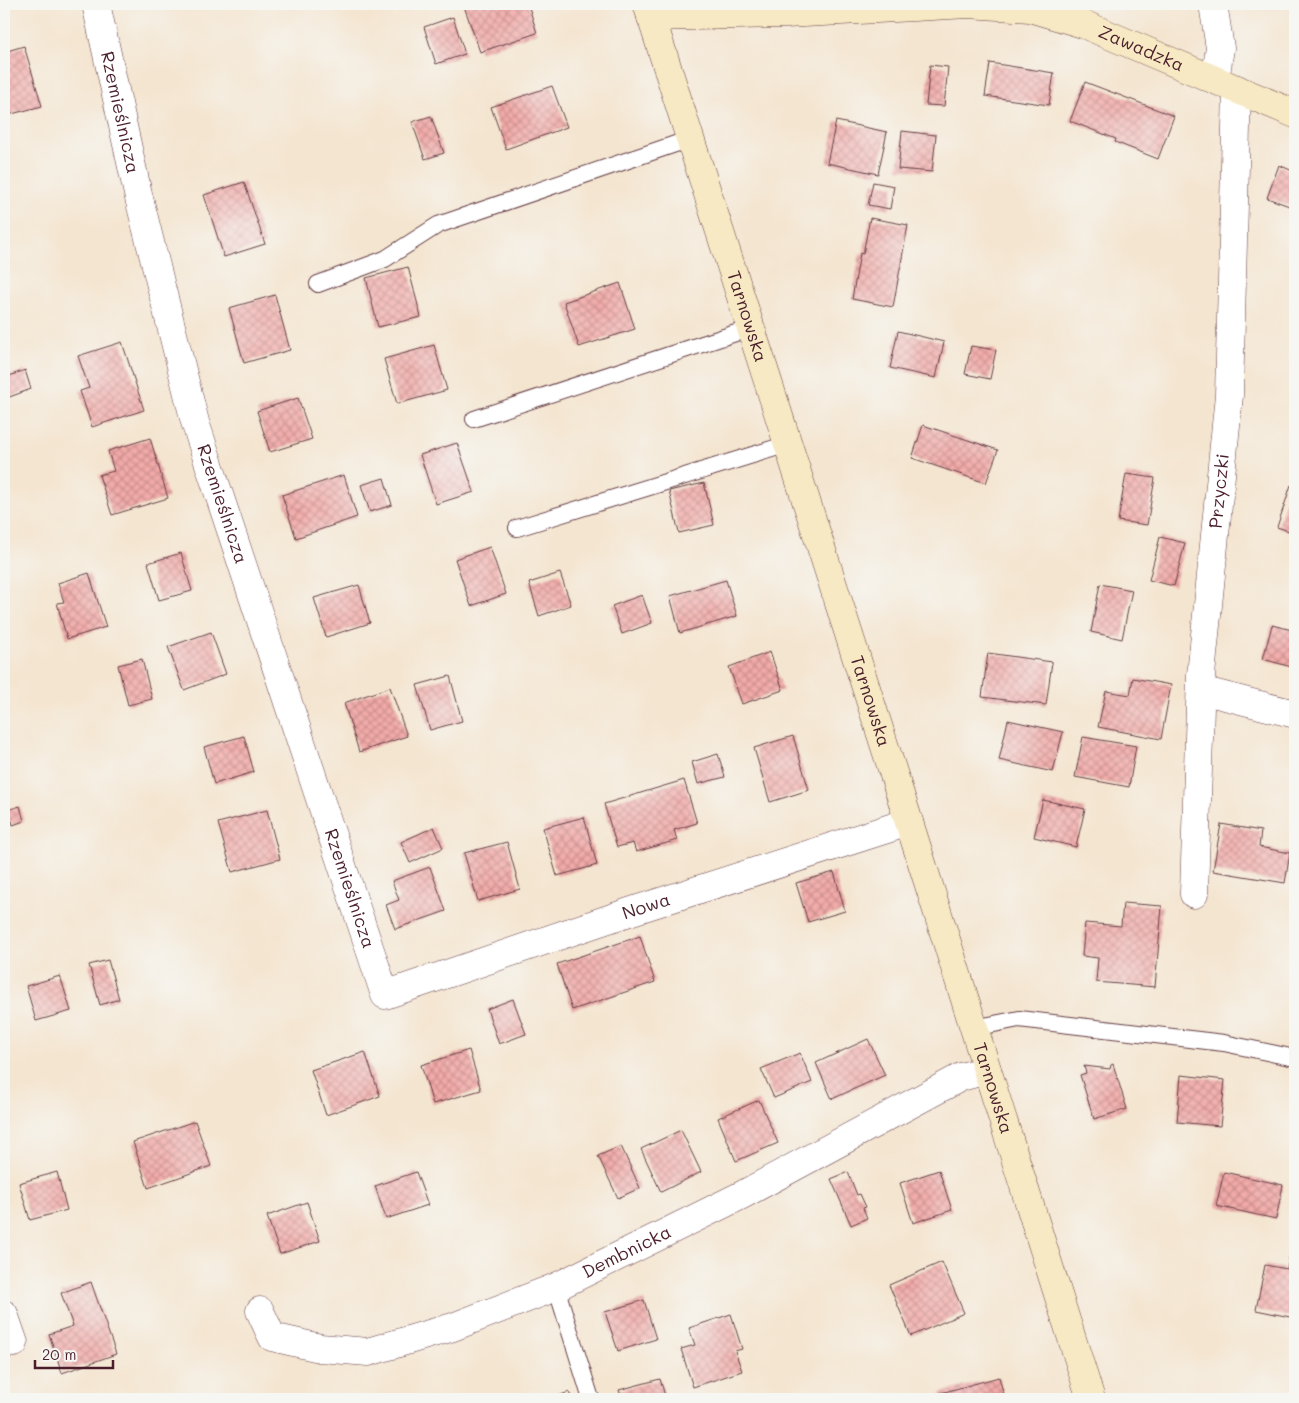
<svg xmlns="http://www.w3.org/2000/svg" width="1299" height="1403" font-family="Mali,sans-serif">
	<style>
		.building { fill: url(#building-cross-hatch) }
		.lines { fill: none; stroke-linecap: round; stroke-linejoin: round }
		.lane-casing { stroke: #643d44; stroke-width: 18 }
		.street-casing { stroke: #643d44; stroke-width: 29 }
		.secondary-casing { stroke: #643d44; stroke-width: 29 }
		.lane { stroke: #fff; stroke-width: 16 }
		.street { stroke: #fff; stroke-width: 28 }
		.secondary { stroke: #f7e9c3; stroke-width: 28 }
		.labels { text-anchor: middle; stroke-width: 4.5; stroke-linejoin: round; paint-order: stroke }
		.street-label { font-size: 18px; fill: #4a1f2b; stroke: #f6f6f2 }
	</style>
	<defs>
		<pattern id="building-cross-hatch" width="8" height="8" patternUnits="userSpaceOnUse" patternTransform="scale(1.25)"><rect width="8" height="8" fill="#f2aba9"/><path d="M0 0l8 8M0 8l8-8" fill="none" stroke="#c68b8a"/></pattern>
	</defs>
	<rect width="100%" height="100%" fill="#f6f6f2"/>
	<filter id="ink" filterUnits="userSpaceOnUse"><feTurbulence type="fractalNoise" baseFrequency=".02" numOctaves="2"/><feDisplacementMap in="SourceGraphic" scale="10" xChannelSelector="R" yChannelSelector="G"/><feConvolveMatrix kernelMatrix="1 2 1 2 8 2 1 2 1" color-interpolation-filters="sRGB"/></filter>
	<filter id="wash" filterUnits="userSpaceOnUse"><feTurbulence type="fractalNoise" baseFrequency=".0096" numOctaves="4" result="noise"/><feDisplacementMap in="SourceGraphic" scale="20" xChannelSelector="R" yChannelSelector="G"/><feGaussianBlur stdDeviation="1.12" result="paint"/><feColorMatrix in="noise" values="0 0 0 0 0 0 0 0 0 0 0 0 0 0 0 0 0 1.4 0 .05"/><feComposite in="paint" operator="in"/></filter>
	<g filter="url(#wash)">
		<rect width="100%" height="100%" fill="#f4e5d0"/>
		<g id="blocks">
			<path class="building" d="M470 4H528L537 33 480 52 464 6Z
				M453 17 465 54 436 64 424 27Z
				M24 46 42 106 4 116V52Z
				M990 63 1054 73 1049 105 985 96Z
				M930 65 948 67 944 106 926 105Z
				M1085 82 1174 116 1158 159 1115 142 1116 139 1070 121Z
				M552 86 567 127 506 149 491 107Z
				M431 116 444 153 425 159 412 122Z
				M836 121 887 132 878 174 827 163Z
				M902 131 936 135 932 172 898 169Z
				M1279 165 1295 172V208L1267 198Z
				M244 182 265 244 224 257 204 195Z
				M873 182 894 186 890 209 868 205Z
				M4 202 10 219 4 221Z
				M870 218 908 225 893 307 852 299 860 253 863 254Z
				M408 267 421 317 378 327 366 278Z
				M620 283 635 329 579 347 564 302Z
				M275 295 290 350 244 363 229 308Z
				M898 331 944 342 936 378 890 368Z
				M122 342 144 410 92 427 80 391 89 388 78 356Z
				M434 345 447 390 397 404 384 359Z
				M971 346 996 350 990 379 965 374Z
				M25 370 31 389 4 399V378Z
				M298 398 312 439 270 452 257 411Z
				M923 425 998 450 986 483 912 458Z
				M150 438 168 498 112 515 99 475 114 471 108 451Z
				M457 443 474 492 436 504 420 455Z
				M1126 474 1155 478 1147 525 1118 521Z
				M344 475 357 517 296 538 282 495Z
				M384 478 392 505 370 512 361 485Z
				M704 483 714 525 679 533 669 491Z
				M1291 485 1295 487V533L1277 527Z
				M1160 537 1185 543 1174 586 1149 580Z
				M490 547 506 594 471 606 455 559Z
				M181 553 192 591 159 600 148 563Z
				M89 573 106 627 67 639 57 603 64 602 58 583Z
				M560 573 571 605 539 616 529 583Z
				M726 580 737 616 680 633 670 596Z
				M1100 584 1132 590 1122 639 1091 632Z
				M359 585 370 623 326 637 314 598Z
				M642 595 652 623 622 634 612 606Z
				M1295 619V668L1263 659 1272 625 1292 630Z
				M211 632 226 674 184 690 168 647Z
				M770 652 783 690 742 704 729 667Z
				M988 653 1052 662 1046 705 982 697Z
				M142 659 152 699 128 705 118 665Z
				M450 676 462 721 430 730 417 685Z
				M1133 678 1171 685 1161 739 1098 727 1106 691 1130 695Z
				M390 687 407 736 359 752 344 703Z
				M1008 720 1063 732 1053 772 999 760Z
				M244 736 254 772 214 784 204 747Z
				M793 736 809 790 770 802 754 748Z
				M1083 737 1136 746 1129 787 1075 777Z
				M718 754 725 777 698 784 692 762Z
				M684 780 697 823 674 830 677 840 636 852 633 843 617 847 604 804Z
				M1043 800 1085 809 1076 847 1034 837Z
				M20 806 24 821 13 825 12 821 4 824V811Z
				M267 810 280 859 232 872 218 823Z
				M584 817 597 865 557 876 543 828Z
				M1221 824 1261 831 1259 847 1290 853 1285 883 1213 871Z
				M434 827 443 848 410 863 401 842Z
				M507 842 520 889 478 901 464 853Z
				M430 867 446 911 395 929 386 905 399 900 392 881Z
				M834 872 845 911 808 922 796 883Z
				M1123 903 1162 906 1155 987 1096 982 1098 958 1082 956 1085 923 1121 926Z
				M640 936 655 982 572 1010 557 964Z
				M108 960 119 999 100 1005 89 965Z
				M60 976 71 1011 36 1021 26 986Z
				M513 999 526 1034 499 1044 487 1009Z
				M868 1039 885 1075 832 1099 816 1063Z
				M469 1050 481 1090 433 1104 421 1065Z
				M365 1052 380 1096 326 1115 311 1070Z
				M800 1053 812 1082 774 1098 761 1069Z
				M1113 1064 1127 1109 1094 1119 1080 1075 1086 1073 1084 1066 1110 1069 1111 1065Z
				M1181 1075 1225 1080 1220 1126 1177 1122Z
				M759 1100 778 1143 736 1161 718 1118Z
				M195 1121 211 1166 148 1188 133 1142Z
				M681 1130 701 1172 661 1192 641 1149Z
				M621 1146 640 1188 618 1198 598 1156Z
				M939 1170 952 1210 913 1223 900 1183Z
				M57 1172 67 1210 30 1220 19 1183Z
				M416 1172 428 1205 386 1219 375 1186Z
				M848 1172 857 1195 860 1194 866 1207 863 1208 867 1218 851 1225 831 1179Z
				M1224 1172 1283 1185 1276 1219 1216 1206Z
				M307 1202 320 1241 280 1254 267 1216Z
				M1294 1233 1295 1318 1256 1310 1265 1265 1287 1269Z
				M942 1262 964 1313 911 1336 889 1285Z
				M91 1282 116 1354 62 1373 49 1334 73 1326 61 1293Z
				M644 1300 656 1339 618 1351 605 1312Z
				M731 1314 742 1349 735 1351 742 1371 693 1387 681 1349 695 1345 689 1328Z
				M999 1377 1005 1399H942L941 1393Z
				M660 1379 666 1399H622L619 1390Z
				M569 1392 572 1399H550Z"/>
		</g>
	</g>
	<g filter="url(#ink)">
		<use href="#blocks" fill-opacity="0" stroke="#643d44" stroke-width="1"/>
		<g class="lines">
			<defs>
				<path id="lane" d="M318 284 385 259 438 225 690 139
					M474 419 751 328
					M517 528 788 444
					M974 1028 1019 1019 1224 1043 1295 1058
					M556 1287 591 1399"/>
				<g id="street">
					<path id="s1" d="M96 4 138 194 195 422 385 995 632 911 909 822"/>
					<path d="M1213 4 1220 48 1215 80"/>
					<path d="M1201 690 1295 714"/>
					<path id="s2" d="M1194 894 1201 675 1229 395 1237 89"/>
					<path id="s3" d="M260 1311 272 1337 320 1348 368 1352 453 1327 556 1287 742 1195 961 1077 987 1070"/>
					<path d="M4 1314 14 1343"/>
				</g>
				<g id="secondary">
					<path id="s4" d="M647 4 909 822 1091 1399"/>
					<path id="s5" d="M651 17 786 14 968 4 1030 8 1083 24 1295 114"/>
				</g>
			</defs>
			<use href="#lane" class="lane-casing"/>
			<use href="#street" class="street-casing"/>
			<use href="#secondary" class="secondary-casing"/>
			<use href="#lane" class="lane"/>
			<use href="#street" class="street"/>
			<use href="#secondary" class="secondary"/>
		</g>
	</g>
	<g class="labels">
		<g class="street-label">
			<text dy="6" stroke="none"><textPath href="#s5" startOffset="498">Zawadzka</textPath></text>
			<text dy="6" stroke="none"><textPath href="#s1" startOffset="111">Rzemieślnicza</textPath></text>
			<text dy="6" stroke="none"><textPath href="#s4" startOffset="328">Tarnowska</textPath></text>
			<text dy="6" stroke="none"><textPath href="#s2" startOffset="404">Przyczki</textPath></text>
			<text dy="6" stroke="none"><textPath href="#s1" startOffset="516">Rzemieślnicza</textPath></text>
			<text dy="6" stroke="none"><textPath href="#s4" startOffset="732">Tarnowska</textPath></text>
			<text dy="6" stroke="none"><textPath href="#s1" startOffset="921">Rzemieślnicza</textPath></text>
			<text dy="6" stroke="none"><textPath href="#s1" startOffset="1309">Nowa</textPath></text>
			<text dy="6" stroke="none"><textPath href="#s4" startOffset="1138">Tarnowska</textPath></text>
			<text dy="6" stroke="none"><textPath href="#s3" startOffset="404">Dembnicka</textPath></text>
		</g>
	</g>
	<rect width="1299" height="1403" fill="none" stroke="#f6f6f2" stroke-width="20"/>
	<path d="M35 1360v8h78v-8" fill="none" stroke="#4a1f2b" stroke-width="2.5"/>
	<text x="42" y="1360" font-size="15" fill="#4a1f2b" stroke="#f6f6f2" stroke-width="4" paint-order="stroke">20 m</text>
</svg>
